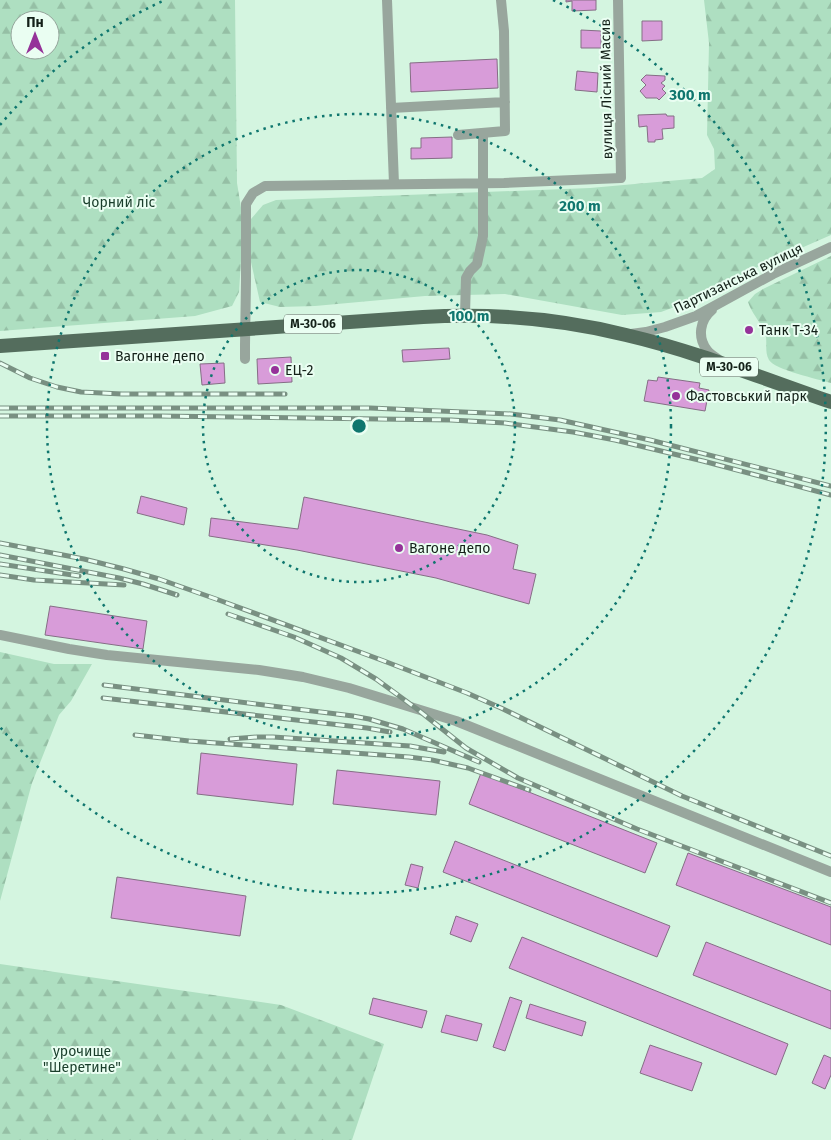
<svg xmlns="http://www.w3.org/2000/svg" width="831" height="1140" font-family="'Fira Sans',sans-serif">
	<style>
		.forest { fill: url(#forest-firs); fill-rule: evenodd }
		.building { fill: #d89cd9; stroke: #856e85 }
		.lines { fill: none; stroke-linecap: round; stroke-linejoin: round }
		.minor { stroke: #98a69d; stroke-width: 10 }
		.major { stroke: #546d5d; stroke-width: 14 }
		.rail-casing { stroke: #799082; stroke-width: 5 }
		.rail { stroke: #eafef2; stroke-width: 3; stroke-dasharray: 9; stroke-linecap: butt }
		.ring { fill: none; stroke: #0f766e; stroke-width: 2.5; stroke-dasharray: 2.5 5 }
		.poi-dot { fill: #953299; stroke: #eafef2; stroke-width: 2 }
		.labels { text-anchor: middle; stroke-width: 4; stroke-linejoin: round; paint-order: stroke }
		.shield { fill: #eafef2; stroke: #546359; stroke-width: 1 }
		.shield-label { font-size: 12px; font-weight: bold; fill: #132018 }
		.street-label { font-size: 14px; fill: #132018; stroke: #eafef2 }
		.park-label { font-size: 14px; fill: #193d2a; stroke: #eafef2 }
		.poi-label { font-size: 14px; fill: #132018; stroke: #eafef2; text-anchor: start }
		.centre { fill: #0f766e; stroke: #eafef2; stroke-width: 2.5 }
		.ring-label { font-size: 15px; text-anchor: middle; font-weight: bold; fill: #0f766e; stroke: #eafef2; stroke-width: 4; stroke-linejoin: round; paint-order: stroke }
	</style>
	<defs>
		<pattern id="forest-firs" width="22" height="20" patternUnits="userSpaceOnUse" patternTransform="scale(1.25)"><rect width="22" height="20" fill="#aedfc1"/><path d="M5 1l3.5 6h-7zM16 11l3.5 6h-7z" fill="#95bfa5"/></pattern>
	</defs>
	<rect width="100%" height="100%" fill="#d4f5e0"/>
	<path class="forest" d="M0 0H235L237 183 243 220 251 219 263 205 276 200 590 188 702 178 715 169 714 149 707 135 709 43 704 0H831V235L744 273 696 299 661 312 622 315 505 294 425 296 315 306 280 307 260 302 251 262 241 261 239 292 232 306 195 316 0 331ZM20 20H50V50H20Z
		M831 256V383C818 379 775 370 769 360 764 352 768 341 765 333 760 321 752 314 748 302L755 294 763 289Z
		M0 652 54 664H92L71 701 59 715 32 783 0 901Z
		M0 964 281 1005 384 1044 352 1140H0Z"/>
	<path class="building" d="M566 0H596V10L572 11V1L566 2Z
		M642 21H662V40L642 41Z
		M581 30 601 31V48H581Z
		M497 59 498 88 411 92 410 63Z
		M577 71 598 73 597 92 575 90Z
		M646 75 665 76V80L661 83 665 86 662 89 666 93 659 100 657 98H646L640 91 646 85 641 80Z
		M666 114 667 116H674V128L662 129 663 139 655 140V142H648L647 126 639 127 638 115Z
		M452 137V158L411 159V148H421V138Z
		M449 348 450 359 403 362 402 350Z
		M291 357 292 382 258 384 257 359Z
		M224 363 225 383 202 385 200 364Z
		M658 377 700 383 699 388 709 390 705 411 644 401 648 380 657 381Z
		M141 496 187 508 184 525 137 513Z
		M304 497 487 535 518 545 513 569 536 574 529 604 436 578 406 572 297 550 209 536 211 518 298 529Z
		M50 606 147 621 143 649 45 635Z
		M201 753 297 764 293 805 197 794Z
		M337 770 440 781 436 815 333 804Z
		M481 773 657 843 645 873 469 804Z
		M455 841 670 926 657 957 443 872Z
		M688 853 831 907V945L676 885Z
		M411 864 423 867 418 888 405 885Z
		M117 877 246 896 240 936 111 918Z
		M456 916 478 924 471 942 450 934Z
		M522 937 788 1044 776 1075 509 968Z
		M706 942 831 991V1029L693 975Z
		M510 997 522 1001 505 1051 493 1047Z
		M373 998 427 1011 422 1028 369 1014Z
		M530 1004 586 1022 582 1036 526 1018Z
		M446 1015 482 1024 477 1041 441 1032Z
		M650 1045 702 1063 692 1091 640 1073Z
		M824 1055 831 1058V1075L825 1089 812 1083Z"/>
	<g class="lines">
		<path class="minor" d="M387 0 394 184
			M391 108 505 102
			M458 135 505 131 504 31 501 0
			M712 310C700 320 697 337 707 350 710 354 715 357 719 360
			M465 315 466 278 470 271 477 264 483 236V133
			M631 334 646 332 665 327 696 316 773 274 831 247
			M245 359V345L246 281V204L253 193 265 186 504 183 621 178 618 0
			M0 635 69 649 107 655 259 670 303 677 349 688 456 721 831 872"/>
		<path class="major" d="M0 346 423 317C492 313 558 318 626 335 695 351 764 379 831 402"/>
		<defs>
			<path id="rail" d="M0 363 30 378 57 387 81 392 122 394H285
				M0 408H370L511 414 560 420 650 440 831 486
				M0 416H158L451 420 505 423 573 432 615 440 703 461 831 495
				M0 543 84 559 124 569 159 579 216 599 384 661 467 693 501 708 682 796 831 856
				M0 555 119 578 143 584 177 595
				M0 564 79 576
				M0 575 34 580 124 585
				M228 614 294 637 341 658 376 679 417 709 466 748 518 778 637 829 831 903
				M104 685 353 716 369 719 403 729 479 762
				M103 698 367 728 390 732
				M135 735 189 741 409 757 432 760 468 768 529 790
				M230 739 257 737H273L410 746 444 752"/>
		</defs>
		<use href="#rail" class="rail-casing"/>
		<use href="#rail" class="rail"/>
	</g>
	<g class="ring">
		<circle cx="359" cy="426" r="156"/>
		<circle cx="359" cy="426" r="312"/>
		<path d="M0 125A468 468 0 0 1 165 0M553 0A468 468 0 1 1 0 727"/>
	</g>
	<g class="poi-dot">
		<circle cx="749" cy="330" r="5"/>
		<rect x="100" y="351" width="10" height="10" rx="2.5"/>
		<circle cx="275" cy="370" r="5"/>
		<circle cx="676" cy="396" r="5"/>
		<circle cx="399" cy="548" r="5"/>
	</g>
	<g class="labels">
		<g class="shield">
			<rect x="284" y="314.5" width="58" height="19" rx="4"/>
			<rect x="700" y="357.5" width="58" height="19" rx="4"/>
		</g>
		<g class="shield-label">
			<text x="313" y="328">М-30-06</text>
			<text x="729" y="371">М-30-06</text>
		</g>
		<g class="street-label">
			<text transform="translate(606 89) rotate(-91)" y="5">вулиця Лісний Масив</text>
			<text transform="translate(738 278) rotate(-26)" y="5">Партизанська вулиця</text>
		</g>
		<g class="park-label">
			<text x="119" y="207">Чорний ліс</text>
			<text x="82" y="1056">урочище<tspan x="82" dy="16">"Шеретине"</tspan></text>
		</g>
		<g class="poi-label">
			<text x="759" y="335">Танк Т-34</text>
			<text x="115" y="361">Вагонне депо</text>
			<text x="285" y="375">ЕЦ-2</text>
			<text x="686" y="401">Фастовський парк</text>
			<text x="409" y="553">Вагоне депо</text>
		</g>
	</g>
	<circle cx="359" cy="426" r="8" class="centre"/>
	<g class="ring-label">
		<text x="690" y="100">300 m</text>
		<text x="580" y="211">200 m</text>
		<text x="469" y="321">100 m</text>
	</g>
	<g transform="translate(35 35)"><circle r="24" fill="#eafef2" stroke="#94a59b"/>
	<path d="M0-4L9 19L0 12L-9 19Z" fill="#953299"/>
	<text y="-8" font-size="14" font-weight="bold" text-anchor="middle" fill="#132018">Пн</text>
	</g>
</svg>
